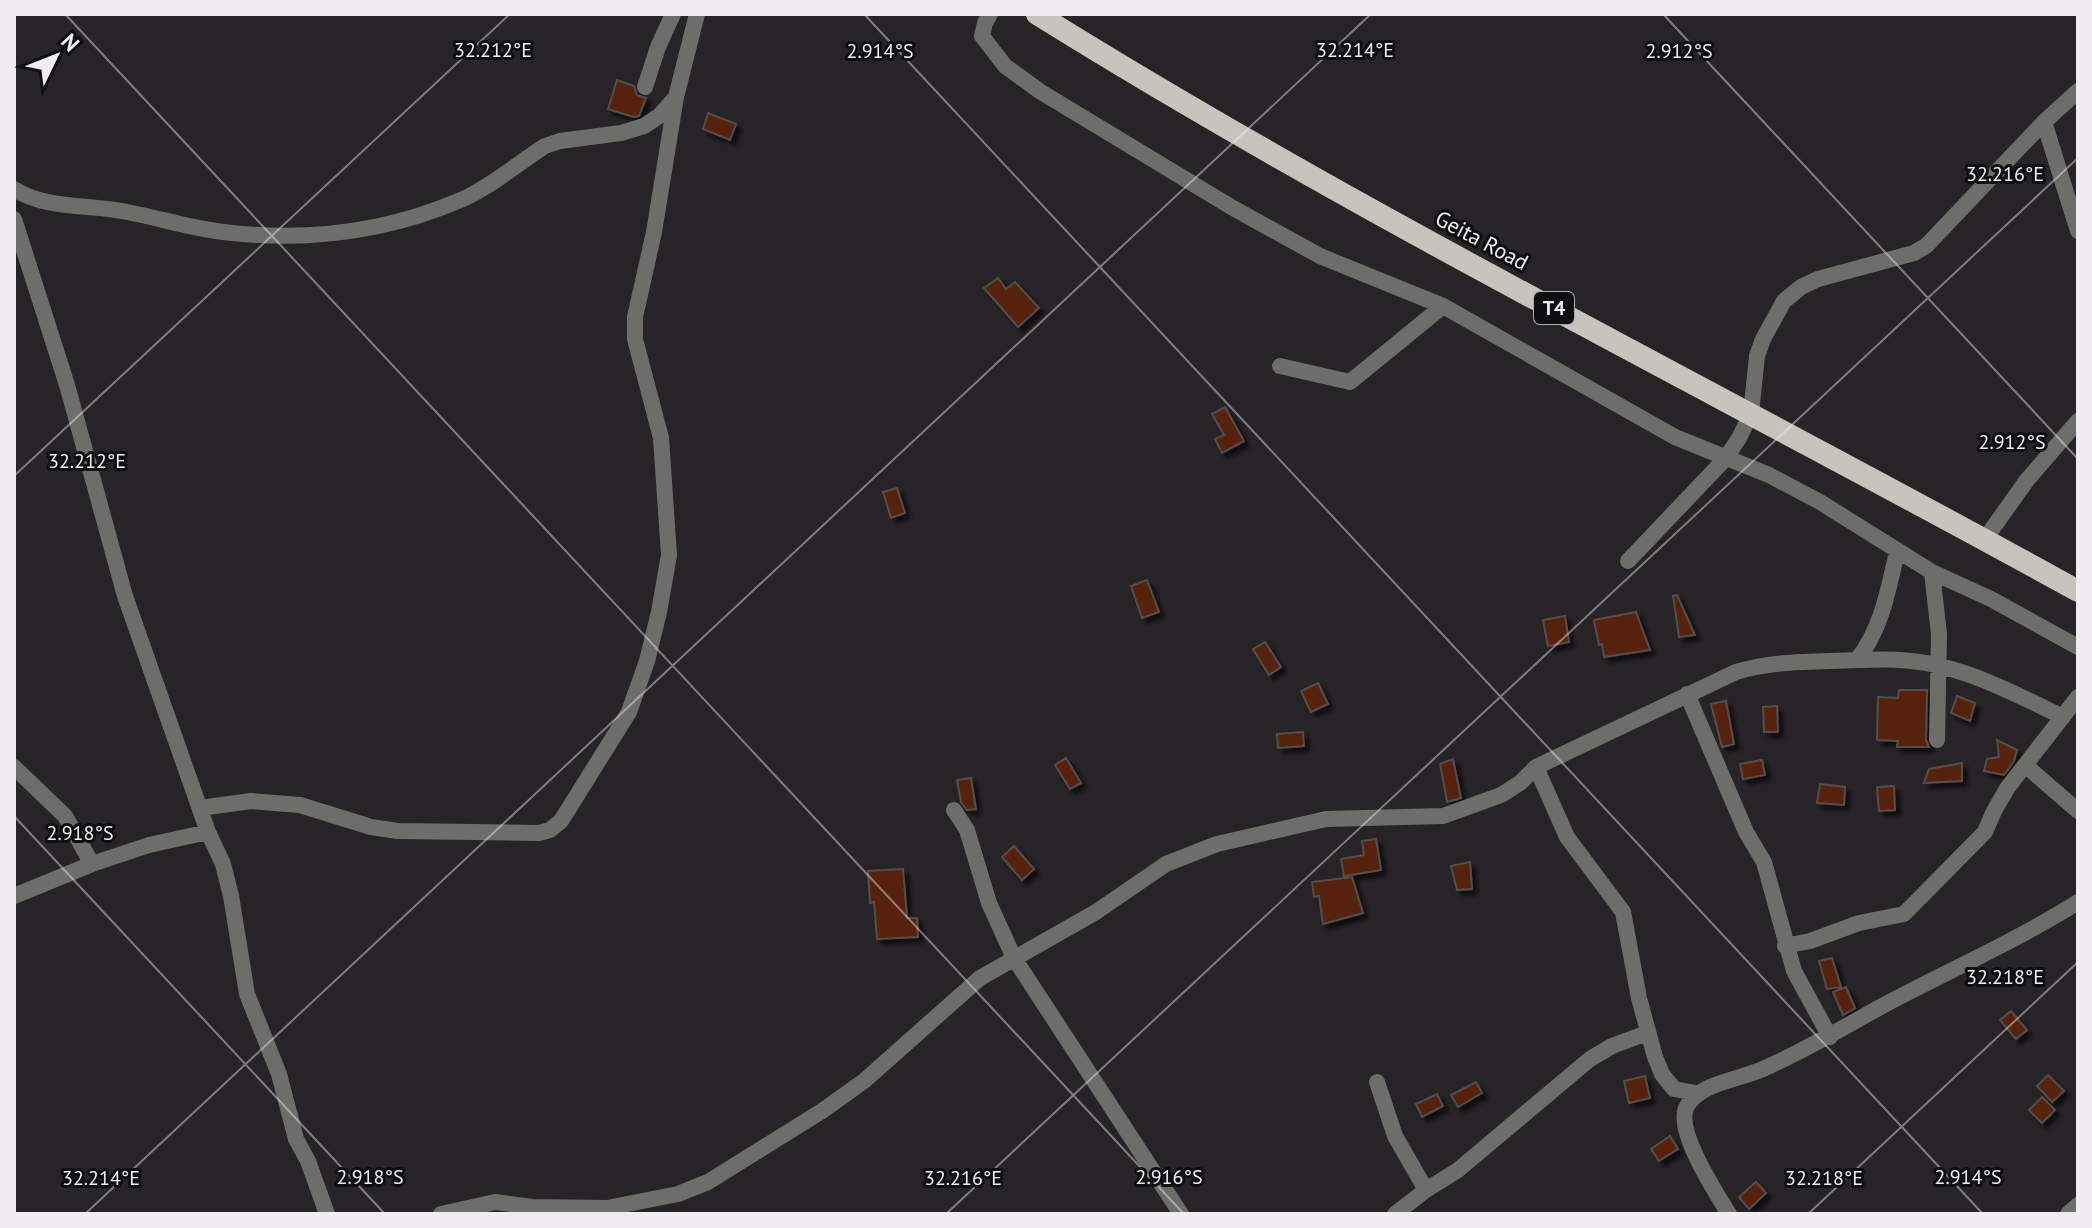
<svg xmlns="http://www.w3.org/2000/svg" width="2092" height="1228" font-family="'PT Sans',sans-serif">
	<style>
		.building { fill: #572208; stroke: #544d4b; stroke-width: 2; filter: url(#shadow) }
		.lines { fill: none; stroke-linecap: round; stroke-linejoin: round }
		.minor { stroke: #6d6d6a; stroke-width: 16 }
		.trunk { stroke: #c6c4bd; stroke-width: 22 }
		.ticks { fill: none; stroke: #efedf0; stroke-width: 2; stroke-opacity: 0.45 }
		.labels { text-anchor: middle; stroke-width: 6; stroke-linejoin: round; paint-order: stroke }
		.shield { fill: #0f0e10; stroke: #acaaad; stroke-width: 2 }
		.shield-label { font-size: 20px; font-weight: bold; fill: #efedf0 }
		.street-label { font-size: 22px; fill: #efedf0; stroke: #0f0e10 }
		.ticks-label { font-size: 20px; text-anchor: middle; fill: #efedf0; stroke: #0f0e10; stroke-width: 6; stroke-linejoin: round; paint-order: stroke }
	</style>
	<defs>
		<filter id="shadow"><feDropShadow dx="5" dy="5" stdDeviation="2" flood-color="#0009"/></filter>
	</defs>
	<rect width="100%" height="100%" fill="#272428"/>
	<path class="building" d="M617 80 634 86 637 95 646 98 639 116 634 117 608 109Z
		M708 113 736 124 730 140 703 129Z
		M998 278 1006 289 1015 282 1039 308 1018 327 984 288Z
		M1225 407 1244 441 1222 453 1215 439 1224 435 1212 414Z
		M897 488 905 513 891 518 883 492Z
		M1147 580 1159 612 1142 618 1131 586Z
		M1677 595 1695 635 1679 637 1673 596Z
		M1636 612 1650 650 1604 657 1602 644 1599 645 1594 620Z
		M1565 616 1569 642 1548 646 1543 620Z
		M1265 642 1281 667 1269 675 1253 649Z
		M1318 683 1328 704 1311 712 1301 691Z
		M1899 690H1927L1926 740 1929 747H1897L1898 741 1877 740 1878 697 1898 698Z
		M1957 696 1975 703 1970 721 1951 713Z
		M1726 701 1734 744 1722 747 1711 704Z
		M1777 706 1778 732H1764L1763 707Z
		M1303 732 1304 746 1278 748 1277 734Z
		M1997 740 2017 750 2014 761 2004 775 1984 771 1987 759 1999 757Z
		M1066 758 1081 783 1070 789 1055 765Z
		M1453 759 1461 798 1447 802 1440 764Z
		M1762 760 1765 775 1743 779 1740 764Z
		M1962 763V781L1924 783 1929 769Z
		M971 778 976 809 967 810 961 802 957 780Z
		M1820 784 1845 787 1844 805 1817 803Z
		M1894 786 1895 810 1879 811 1877 787Z
		M1376 839 1381 870 1344 876 1341 859 1364 855 1362 841Z
		M1014 846 1034 869 1022 880 1002 857Z
		M1470 862 1472 889 1457 890 1451 866Z
		M903 869 907 918H917L918 937 877 939 874 902 870 903 868 871Z
		M1352 877 1363 913 1323 924 1319 896 1314 897 1312 882Z
		M1832 958 1841 987 1827 989 1819 961Z
		M1846 987 1855 1008 1843 1015 1833 992Z
		M2011 1011 2027 1030 2016 1039 2000 1020Z
		M2048 1075 2064 1091 2052 1102 2037 1086Z
		M1645 1076 1650 1098 1629 1103 1624 1081Z
		M1476 1082 1482 1093 1458 1107 1451 1095Z
		M1437 1094 1443 1106 1422 1117 1416 1104Z
		M2042 1097 2055 1110 2042 1123 2029 1110Z
		M1670 1136 1678 1149 1659 1161 1651 1149Z
		M1756 1182 1766 1193 1749 1209 1739 1197Z"/>
	<g class="lines">
		<path class="minor" d="M990 14 985 23 982 36 1005 66 1041 92 1233 208 1320 256 1443 306 1675 437 1769 475 1820 502 1932 572 1991 599 2078 647
			M645 87 658 47 673 14
			M2044 122 2078 231
			M14 189C47 210 90 204 127 212 159 218 190 228 223 232 305 242 387 232 463 199 492 186 518 163 545 146L560 141 621 133 644 126 659 116 676 97 697 14
			M14 219 67 385 125 596 208 832 223 864 231 896 247 994 279 1074 296 1139 308 1161 327 1214
			M1280 366 1350 382 1443 306
			M1985 539 2027 480 2078 421
			M1628 561 1726 458 1739 438 1751 414 1757 356 1763 339 1784 301 1801 287 1818 279 1914 253 1926 246 2044 122 2078 91
			M1932 572 1939 634 1937 740
			M1857 660C1871 660 1886 659 1900 660 1958 663 2011 692 2063 717
			M1687 694 1746 832 1764 862 1794 971 1830 1037
			M2025 765 2078 811
			M14 767 65 816 92 864
			M1536 767 1567 837 1623 912 1639 998 1655 1057 1662 1074 1674 1089 1696 1093
			M200 808 251 801 274 803 300 805 371 827 398 831 539 833 550 830 561 821 629 712 647 661 659 612 669 555 661 438 635 339V317L654 232 676 97
			M954 810 967 830 989 903 1014 958 1181 1214
			M14 896 92 864 149 845 208 832
			M1785 946 1810 941 1859 923 1904 914 1985 832 1994 811 2008 787 2078 697
			M1377 1082 1395 1136 1426 1190
			M441 1214 495 1202 532 1207 607 1208 678 1194 708 1182 822 1111 864 1081 980 978 1096 912 1166 864 1217 844 1326 819 1443 816 1501 795 1520 783 1536 767 1736 672C1776 660 1815 662 1857 660 1882 628 1888 590 1897 552
			M1395 1214 1426 1190 1458 1170 1590 1059 1612 1046 1647 1033
			M1729 1214C1716 1193 1676 1132 1686 1108 1698 1082 1741 1080 1765 1068 1806 1050 1844 1027 1884 1005 1948 971 2016 941 2078 902
			M2068 1214 2078 1205"/>
		<path class="trunk" d="M1037 14C1374 224 1731 399 2078 591"/>
	</g>
	<path class="ticks" d="M65 14 1184 1214M864 14 1983 1214M1663 14 2078 459M14 476 510 14M14 816 385 1214M85 1214 1371 14M946 1214 2078 158M1808 1214 2078 962"/>
	<g class="labels">
		<rect class="shield" x="1534" y="292" width="40" height="32" rx="6"/>
		<g class="shield-label">
			<text x="1554" y="315">T4</text>
		</g>
		<g class="street-label">
			<text transform="translate(1482 240) rotate(28)" y="8">Geita Road</text>
		</g>
	</g>
	<g class="ticks-label">
		<text x="493" y="57">32.212°E</text>
		<text x="1355" y="57">32.214°E</text>
		<text x="880" y="58">2.914°S</text>
		<text x="1679" y="58">2.912°S</text>
		<text x="2005" y="181">32.216°E</text>
		<text x="2012" y="449">2.912°S</text>
		<text x="87" y="468">32.212°E</text>
		<text x="80" y="840">2.918°S</text>
		<text x="2005" y="984">32.218°E</text>
		<text x="370" y="1184">2.918°S</text>
		<text x="1169" y="1184">2.916°S</text>
		<text x="1968" y="1184">2.914°S</text>
		<text x="101" y="1185">32.214°E</text>
		<text x="963" y="1185">32.216°E</text>
		<text x="1824" y="1185">32.218°E</text>
	</g>
	<rect width="2092" height="1228" fill="none" stroke="#efedf0" stroke-width="32"/>
	<g transform="translate(56 56) rotate(47)" stroke="#0f0e10" stroke-width="6" paint-order="stroke">
	<path d="M0-6L14 30L0 20L-14 30Z" fill="#efedf0"/>
	<text y="-12" font-size="22" font-weight="bold" text-anchor="middle" fill="#efedf0">N</text>
	</g>
</svg>
